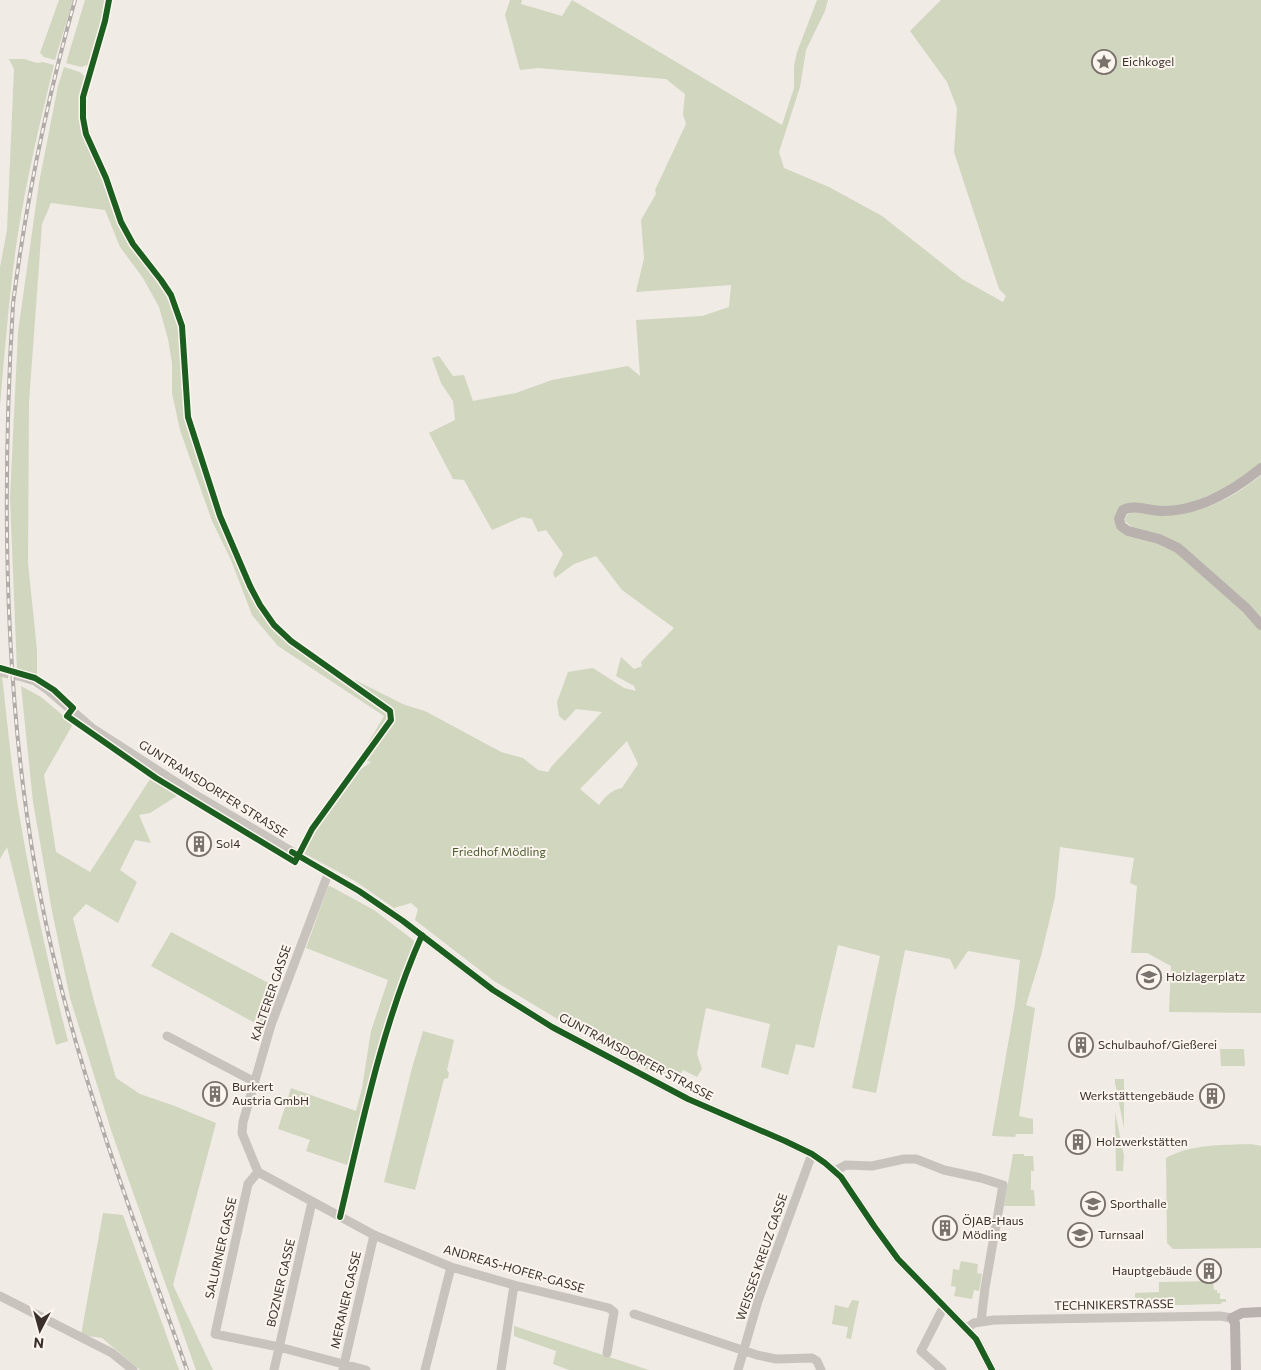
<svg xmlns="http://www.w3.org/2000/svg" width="1261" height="1370" font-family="Commissioner,sans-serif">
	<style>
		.green { fill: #d1d6bf; fill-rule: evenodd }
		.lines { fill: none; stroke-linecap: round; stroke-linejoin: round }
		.minor-tunnel { stroke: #ccc6c0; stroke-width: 9; stroke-dasharray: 9 4.5; stroke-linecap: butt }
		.minor { stroke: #c9c3be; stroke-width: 9 }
		.major { stroke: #b8b1ad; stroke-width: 10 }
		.rail-casing { stroke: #b1aca8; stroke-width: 4 }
		.rail { stroke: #fbf5ee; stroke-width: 2; stroke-dasharray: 5.5; stroke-linecap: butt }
		.cycleway-casing { stroke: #fbf5ee; stroke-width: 9 }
		.cycleway { stroke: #1b5e20; stroke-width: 6 }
		.labels { text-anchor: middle; stroke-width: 4; stroke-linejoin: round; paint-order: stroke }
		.poi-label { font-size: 12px; fill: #3b302b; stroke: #fbf5ee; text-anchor: start }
		.street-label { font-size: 12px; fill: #3b302b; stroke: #fbf5ee }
		.park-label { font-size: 12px; fill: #4a5a2e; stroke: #fbf5ee }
	</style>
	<rect width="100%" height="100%" fill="#f0ebe5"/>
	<path class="green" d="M59 0H73L55 60 44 57 40 53Z
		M85 0H104L102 23 90 64 81 67 66 63Z
		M510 0H522L521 4 562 16 572 0 782 125 794 88V66L797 52 817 0H828L825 11 806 50 800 87 779 152 784 168 829 187 882 216 962 279 1003 302 1006 296 999 289 954 152 957 108 947 82 910 31 941 0H1261V464L1234 485 1188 504 1160 508 1137 504 1115 520 1179 552 1247 615 1261 630V1013L1169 1012 1171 966 1147 953H1131L1137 886 1130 883 1134 858 1060 847 1055 897 1041 956 1026 1005 1035 1008 1019 1116 1033 1119V1134H1016L1015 1137 992 1136 1015 1004 1020 960 968 951 955 970 950 959 905 950 876 1093 852 1088 880 956 838 945 814 1048 796 1044 788 1075 761 1067 770 1024 706 1008 697 1054 702 1069 697 1077 683 1070 680 1075 671 1077 657 1070 655 1074 601 1045 494 981 415 920 418 909 411 903 394 908 355 881 302 852 325 812 350 777 371 762 359 759 384 716 278 646 252 615 231 560 212 521 180 430 172 393V363L168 339 159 307 143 278 120 247 105 210 51 203 42 224 29 402 28 563 37 650V677L17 671 10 498 18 332 39 183 58 86 64 67 80 72 86 78 81 97 82 118 85 135 104 178 120 222 128 238 149 269 165 288 171 301 179 326 186 417 220 522 262 613 271 627 351 686 355 680 405 705 425 711 501 752 523 758 538 770 548 772 551 767 602 712 576 709 565 721 559 716 557 702 568 672 593 668 624 688 636 691 634 686 616 676 621 657 634 669 642 666 641 662 674 628 622 590 596 556 574 564 555 578 553 573 563 554 546 530 538 532 532 519 522 517 492 530 464 480 453 479 429 433 455 420 453 401 441 383 432 358 439 356 453 376 464 375 473 401 516 393 552 380 628 366 640 376 636 320 702 316 729 307 731 285 636 292 644 258 641 220 656 194 655 190 686 124 683 114 685 94 666 79 538 68 520 70 505 15ZM627 741 638 764 622 788C611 790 606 796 599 805L580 789Z
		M9 59H24L37 63 43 62 54 65C40 122 26 181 17 240 9 295 5 350 0 406V267L7 230 14 69Z
		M1261 475V620L1206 567 1135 530 1125 521 1126 516 1131 512C1154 512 1182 516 1204 508 1225 501 1244 489 1261 475Z
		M0 675H2C7 719 11 764 18 807 31 886 48 964 68 1041L56 1045 7 847 0 859Z
		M21 686 41 697 73 724 44 775 56 852 90 872 152 776 180 794 150 813 139 815 151 843 135 840 120 870 137 882 118 923 86 904 73 918 94 1001 116 1078 140 1094 172 1105 216 1123 173 1285 213 1370H196L112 1133 70 998 52 911 33 802Z
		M330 886 374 910 417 943 384 1036 347 1165 306 1151 310 1140 278 1129 291 1088 356 1111 362 1088 371 1031 388 980 306 948 328 887Z
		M171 932 278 988 264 1028 151 966Z
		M423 1031 454 1040 447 1070 449 1073 448 1078 444 1079 415 1190 384 1182 412 1068Z
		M1220 1049H1244L1245 1066H1221Z
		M1115 1079H1124V1128L1115 1083Z
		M1115 1112 1124 1156 1123 1171H1116Z
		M1251 1144 1261 1146V1248L1173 1249 1167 1243 1166 1158C1191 1144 1223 1145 1251 1144Z
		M1013 1154H1024V1156H1033L1034 1171H1031V1190H1034L1035 1206H1004Z
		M103 1213 123 1215 179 1370H140L102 1338 81 1335Z
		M961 1261 978 1264 977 1273 982 1274 979 1291 974 1290 972 1299 954 1296 956 1287 951 1286 953 1269 959 1270Z
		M1213 1281 1214 1290H1217V1293H1220V1299H1226V1302H1222L1221 1304 1135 1306V1293L1159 1292V1282Z
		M852 1300 859 1301 851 1339 846 1338 848 1327 832 1324 835 1305 848 1308Z
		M514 1326 649 1370H569L553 1364 556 1351 514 1336Z"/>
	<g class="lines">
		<path class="minor-tunnel" d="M0 672 22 677"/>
		<path class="minor" d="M22 677 35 681 48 690 92 728 199 797 359 891 403 921 493 990 552 1027 688 1099 785 1141 812 1154 825 1163 841 1177 874 1226 898 1259 976 1339 992 1370
			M328 874 271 1025 243 1122 242 1133 258 1172 374 1235 451 1267 514 1285 609 1308 614 1312 607 1353
			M167 1036 255 1082
			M835 1171 846 1165 872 1166 904 1159H916L944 1170 981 1178 1003 1185 985 1288 981 1321
			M258 1172 248 1184 215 1334 279 1347 366 1370
			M0 1296 112 1353 133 1370
			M634 1314 757 1355 776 1359 812 1358 817 1361 821 1370
			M967 1328 974 1323 994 1320 1220 1316 1232 1318
			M343 1369 374 1235
			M274 1370 312 1202
			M425 1370 451 1267
			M501 1370 514 1285
			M738 1370 758 1301 812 1154
			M942 1370 921 1351 944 1306"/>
		<path class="major" d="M1261 468C1233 491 1199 511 1162 511 1149 511 1135 504 1123 510L1119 519 1121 526 1128 531 1159 539 1178 548 1246 608 1261 625
			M1236 1370 1235 1323 1232 1318 1242 1313 1261 1312"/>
		<defs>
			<path id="rail" d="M75 0C47 100 26 201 13 304 0 521 4 763 58 975 91 1110 141 1239 187 1370"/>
		</defs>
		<use href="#rail" class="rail-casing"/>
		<use href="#rail" class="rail"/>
		<defs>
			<path id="cycleway" d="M0 668 35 678 54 690 73 708 67 716 156 778 295 862 312 829 391 720 390 711 291 641 274 625 260 605 250 586 220 516 188 417 182 326 171 295 161 280 133 244 121 222 106 178 86 134 83 118V97L105 21 109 0
				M292 852 359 891 403 921 493 990 552 1027 688 1099 785 1141 812 1154 825 1163 841 1177 874 1226 898 1259 976 1339 992 1370
				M340 1217C362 1124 383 1022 422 935"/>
		</defs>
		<use href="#cycleway" class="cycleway-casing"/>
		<use href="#cycleway" class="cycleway"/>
	</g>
	<defs>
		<symbol id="sight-ring" viewBox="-11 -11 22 22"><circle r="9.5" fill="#fbf5ee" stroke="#7a716c" stroke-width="1.5"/><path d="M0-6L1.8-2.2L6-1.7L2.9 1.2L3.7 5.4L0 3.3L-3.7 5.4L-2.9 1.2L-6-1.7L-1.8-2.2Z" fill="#7a716c"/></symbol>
		<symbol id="building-ring" viewBox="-11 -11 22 22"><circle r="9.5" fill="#fbf5ee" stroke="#7a716c" stroke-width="1.5"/><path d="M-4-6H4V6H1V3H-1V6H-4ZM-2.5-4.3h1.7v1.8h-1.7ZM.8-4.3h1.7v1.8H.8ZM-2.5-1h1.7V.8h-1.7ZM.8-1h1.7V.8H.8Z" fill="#7a716c"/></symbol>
		<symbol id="university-ring" viewBox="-11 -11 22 22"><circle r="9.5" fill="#fbf5ee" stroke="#7a716c" stroke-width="1.5"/><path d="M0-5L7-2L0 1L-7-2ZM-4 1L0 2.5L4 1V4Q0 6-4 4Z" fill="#7a716c"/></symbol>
	</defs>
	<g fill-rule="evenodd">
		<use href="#sight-ring" x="1090" y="48" width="28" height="28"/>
		<use href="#building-ring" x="185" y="830" width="28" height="28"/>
		<use href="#university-ring" x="1135" y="963" width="28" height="28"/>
		<use href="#building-ring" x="1067" y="1031" width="28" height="28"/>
		<use href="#building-ring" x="201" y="1080" width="28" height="28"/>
		<use href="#building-ring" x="1198" y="1082" width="28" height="28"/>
		<use href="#building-ring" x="1064" y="1128" width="28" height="28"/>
		<use href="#university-ring" x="1079" y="1190" width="28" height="28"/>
		<use href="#building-ring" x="931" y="1214" width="28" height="28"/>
		<use href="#university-ring" x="1066" y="1221" width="28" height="28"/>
		<use href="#building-ring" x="1195" y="1257" width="28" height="28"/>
	</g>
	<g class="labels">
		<g class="poi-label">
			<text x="1122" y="66">Eichkogel</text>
			<text x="216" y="848">Sol4</text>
			<text x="1166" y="981">Holzlagerplatz</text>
			<text x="1098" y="1049">Schulbauhof/Gießerei</text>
			<text x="232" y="1091">Burkert<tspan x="232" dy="14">Austria GmbH</tspan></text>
			<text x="1194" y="1100" text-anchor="end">Werkstättengebäude</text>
			<text x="1096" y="1146">Holzwerkstätten</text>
			<text x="1110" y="1208">Sporthalle</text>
			<text x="962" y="1225">ÖJAB-Haus<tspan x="962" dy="14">Mödling</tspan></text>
			<text x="1098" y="1239">Turnsaal</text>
			<text x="1192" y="1275" text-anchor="end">Hauptgebäude</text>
		</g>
		<g class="street-label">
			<text transform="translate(213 789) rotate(32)" y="4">GUNTRAMSDORFER STRASSE</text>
			<text transform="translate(271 993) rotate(-71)" y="4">KALTERER GASSE</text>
			<text transform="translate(636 1057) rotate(28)" y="4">GUNTRAMSDORFER STRASSE</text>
			<text transform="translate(221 1248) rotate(-77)" y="4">SALURNER GASSE</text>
			<text transform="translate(762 1257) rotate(-71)" y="4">WEISSES KREUZ GASSE</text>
			<text transform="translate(514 1269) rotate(16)" y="4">ANDREAS-HOFER-GASSE</text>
			<text transform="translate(281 1283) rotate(-77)" y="4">BOZNER GASSE</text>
			<text transform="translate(346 1300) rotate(-77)" y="4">MERANER GASSE</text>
			<text transform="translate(1114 1305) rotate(-1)" y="4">TECHNIKERSTRASSE</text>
		</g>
		<g class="park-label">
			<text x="499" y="856">Friedhof Mödling</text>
		</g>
	</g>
	<g transform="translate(40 1330) rotate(186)" stroke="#fbf5ee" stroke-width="4" paint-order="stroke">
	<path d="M0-4L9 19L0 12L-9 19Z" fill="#3b302b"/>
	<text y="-8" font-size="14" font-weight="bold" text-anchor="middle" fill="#3b302b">N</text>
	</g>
</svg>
